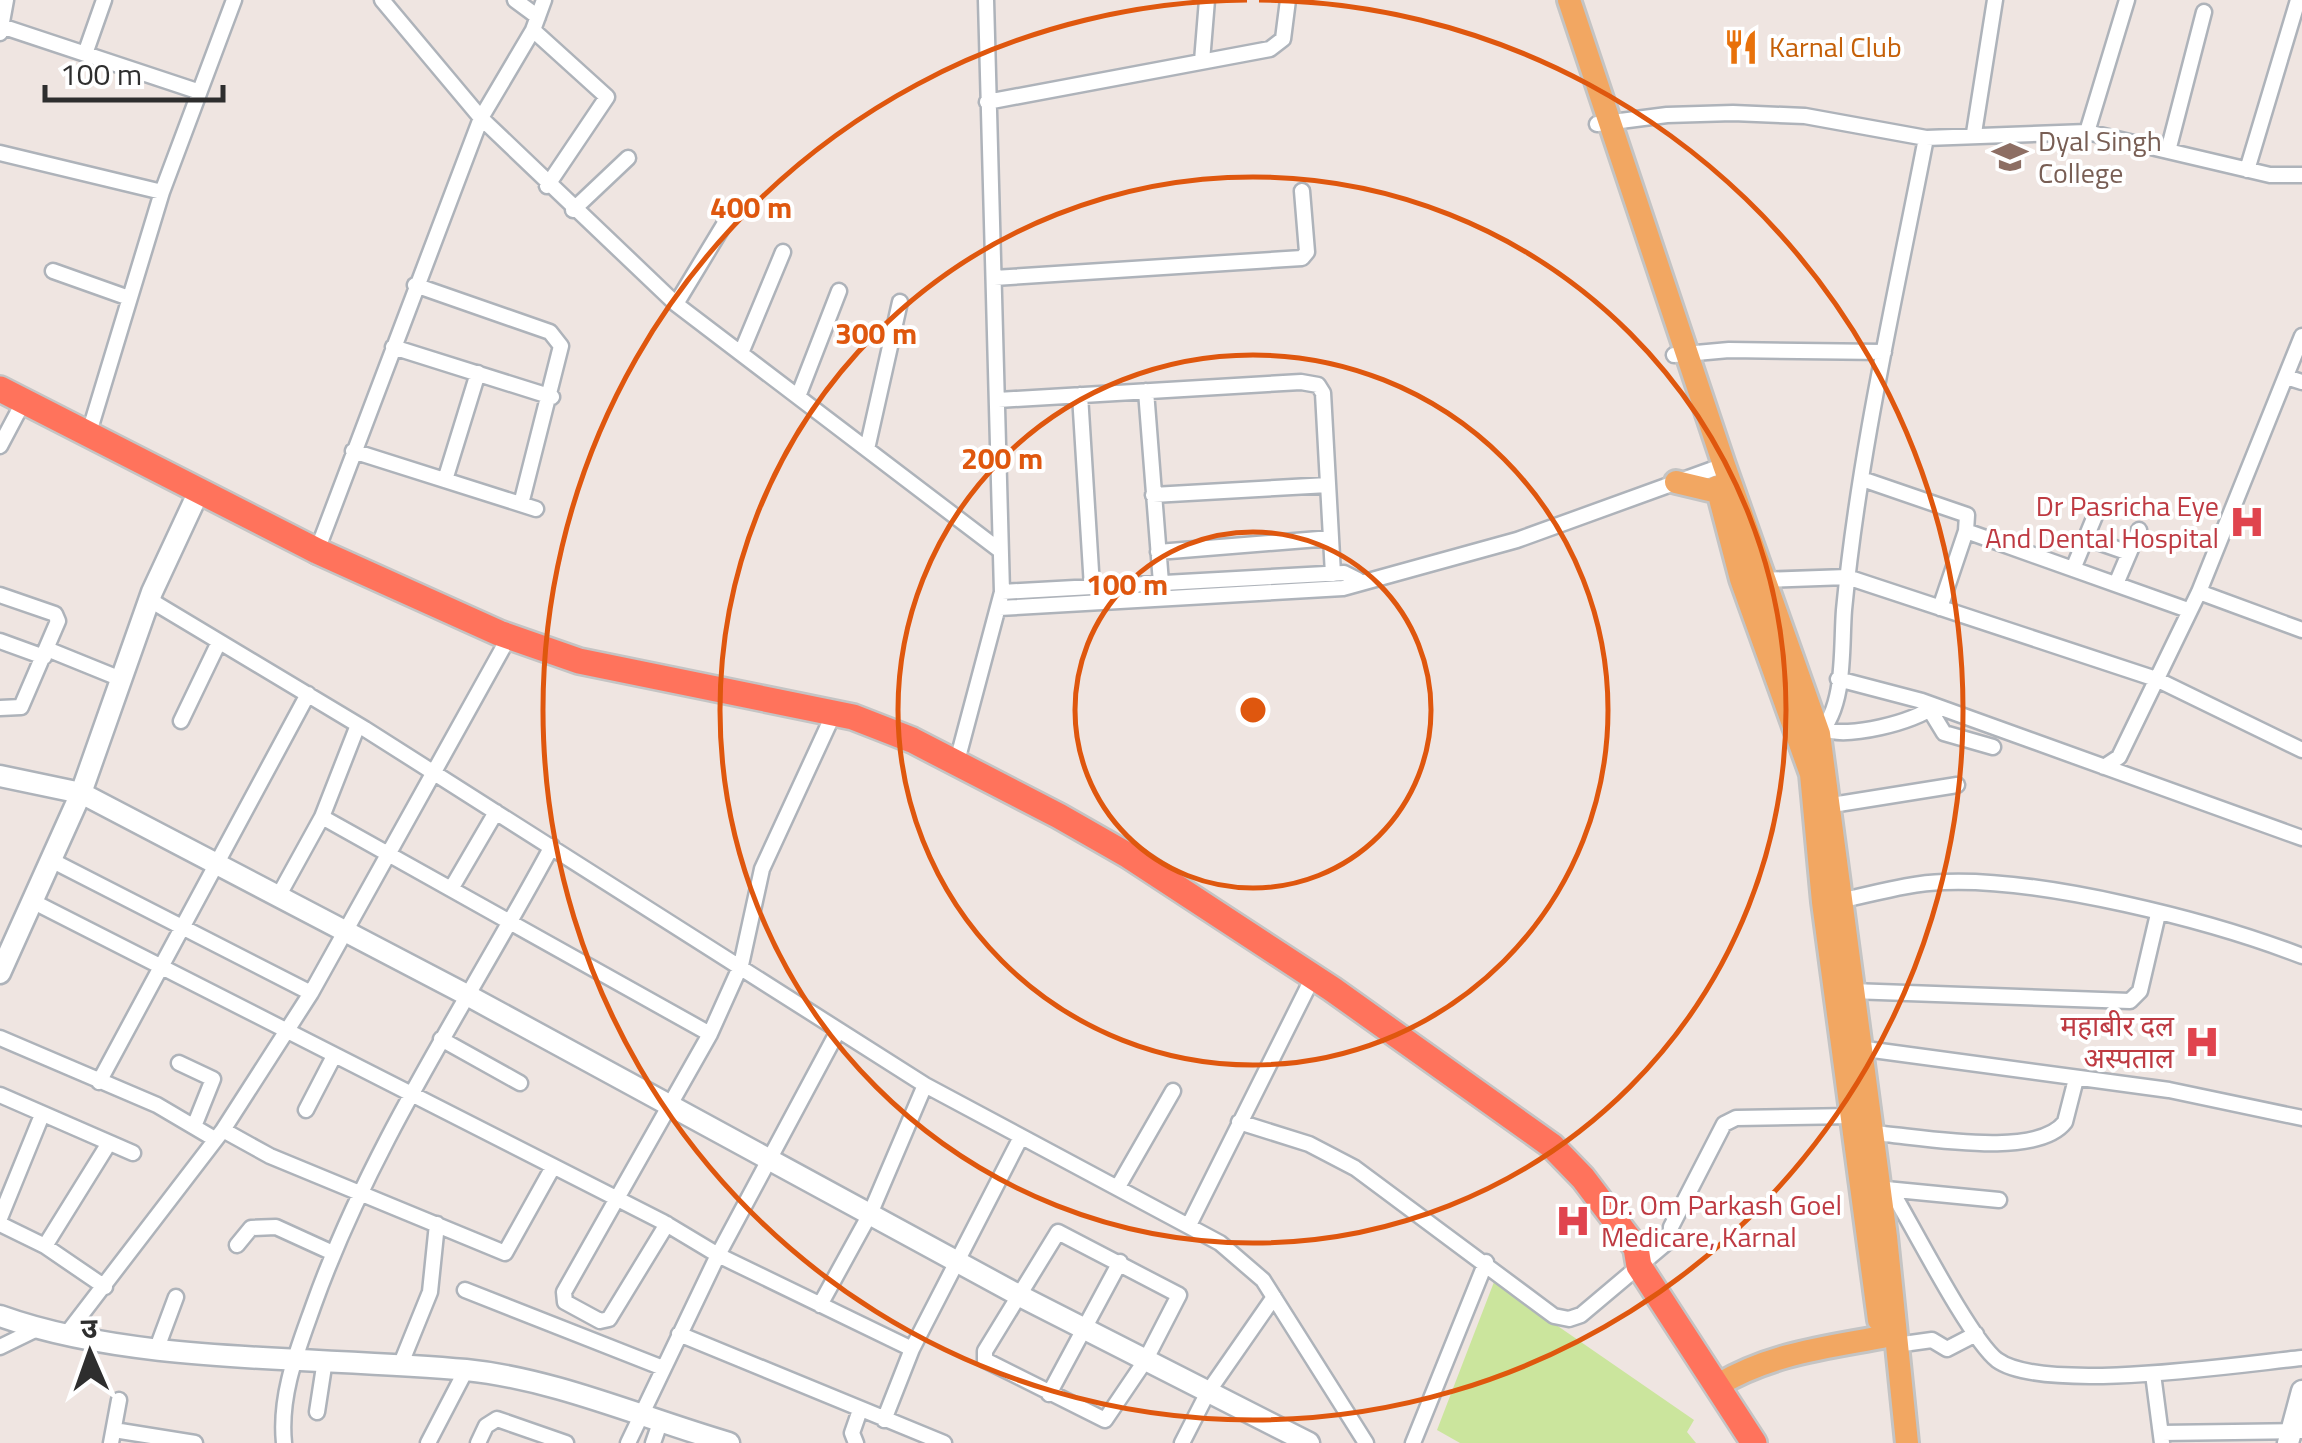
<svg xmlns="http://www.w3.org/2000/svg" width="2302" height="1443" font-family="'Titillium Web','Noto Sans Devanagari',sans-serif">
	<style>
		.green { fill: #cbe59d }
		.lines { fill: none; stroke-linecap: round; stroke-linejoin: round }
		.street-casing { stroke: #aeb3ba; stroke-width: 19 }
		.secondary-casing { stroke: #aeb3ba; stroke-width: 25 }
		.primary-casing { stroke: #c4c4c4; stroke-width: 28 }
		.highway-casing { stroke: #c4c4c4; stroke-width: 30 }
		.street { stroke: #fff; stroke-width: 14 }
		.secondary { stroke: #fff; stroke-width: 20 }
		.primary { stroke: #f2a762; stroke-width: 22 }
		.highway { stroke: #ff735c; stroke-width: 25 }
		.ring { fill: none; stroke: #df570e; stroke-width: 5 }
		.labels { text-anchor: middle; stroke-width: 8; stroke-linejoin: round; paint-order: stroke }
		.food-label { font-size: 28px; fill: #c56008; stroke: #fff; text-anchor: start }
		.education-label { font-size: 28px; fill: #785e54; stroke: #fff; text-anchor: start }
		.health-label { font-size: 28px; fill: #be3a42; stroke: #fff; text-anchor: end }
		.centre { fill: #df570e; stroke: #fff; stroke-width: 5 }
		.ring-label { font-size: 30px; text-anchor: middle; font-weight: bold; fill: #df570e; stroke: #fff; stroke-width: 8; stroke-linejoin: round; paint-order: stroke }
	</style>
	<rect width="100%" height="100%" fill="#efe5e1"/>
	<path class="green" d="M1494 1282 1694 1420 1687 1432 1696 1443H1460L1437 1430Z"/>
	<g class="lines">
		<defs>
			<path id="street" d="M382 0 481 118 676 304 998 549
				M515 0 538 17
				M1 26 197 91
				M533 30 607 97 547 186
				M0 33 6 0
				M85 54 104 0
				M1202 61 1207 0
				M987 102 1270 49 1283 39 1288 0
				M1597 124 1667 115 1733 113 1805 116 1926 138 2087 132 2270 175H2302
				M2087 132 2127 0
				M1974 133 1995 0
				M2168 151 2204 12
				M0 153 162 192
				M2247 170 2298 0
				M573 210 628 158
				M53 271 129 298
				M994 278 1302 258 1307 252 1302 191
				M415 285 550 332 561 346 521 504
				M676 304 731 213
				M393 347 552 397
				M741 353 783 252
				M1674 355 1729 350 1884 352
				M2286 377 2302 382
				M1146 391 1161 583
				M799 394 839 291
				M1080 395 1092 587
				M998 400 1301 382 1318 385 1323 393 1333 574
				M88 436 162 192 234 0
				M0 446 18 412
				M867 449 900 302
				M353 451 536 509
				M1862 479 1967 515 1966 531 1940 608
				M445 480 478 373
				M1153 495 1328 485
				M1966 531 2188 610
				M2086 538 2129 553
				M1158 552 1331 538
				M315 556 481 118 533 30 544 0
				M2073 569 2097 511
				M1760 580 1847 577 2156 679 2302 750
				M2116 584 2139 530
				M1002 592 1344 573 1358 580
				M2199 592 2302 630
				M0 595 55 614 58 621 21 707 0 708
				M150 600 365 729 925 1085 1220 1243 1263 1280 1366 1443
				M999 608 1343 588 1517 540 1724 465
				M0 641 44 657
				M47 649 121 679
				M1838 679 1922 701 2302 838
				M1930 710 1944 733 1993 747
				M181 721 219 642
				M1824 729C1846 739 1916 722 1934 706
				M1819 734C1846 705 1841 649 1844 610 1859 452 1896 294 1926 138
				M956 765 1002 592 986 0
				M2104 767 2119 757 2199 592 2302 336
				M1832 805 1957 785
				M322 817 710 1034
				M51 860 311 993
				M451 889 496 812
				M279 895 322 817 358 725
				M32 901 663 1222 718 1255 912 1349
				M1838 901C1873 894 1908 883 1944 882 2042 878 2209 920 2302 956
				M1851 991 2130 1001 2140 991 2158 914
				M0 1038 157 1105 213 1138
				M441 1039 520 1083
				M1858 1048 2169 1090 2302 1118
				M179 1063 213 1079 195 1124
				M99 1082 308 694
				M0 1095 133 1153
				M306 1110 334 1056
				M1239 1122 1309 1144 1355 1168 1554 1316 1569 1319 1581 1315 1670 1240 1671 1227 1724 1124 1736 1118 1852 1116
				M223 1130 270 1156 505 1253 553 1167
				M1873 1133C1918 1136 2036 1160 2065 1122L2076 1079
				M1119 1185 1173 1091
				M1886 1189 1999 1200
				M1891 1190C1912 1225 1970 1339 1997 1360 2044 1394 2241 1364 2302 1358
				M0 1218 42 1115
				M1190 1223 1313 977
				M0 1224 45 1246 105 1287
				M667 1224 609 1319 600 1321 565 1302 564 1292 710 1034 741 965 762 869 834 713
				M1058 1232 1179 1295 1145 1361 1105 1420 985 1360V1351Z
				M237 1245 251 1228 276 1227 333 1253
				M45 1246 109 1143
				M465 1290 663 1368
				M820 1305 870 1214 925 1085
				M679 1334 944 1443
				M65 1336 223 1130 311 993 509 637
				M1896 1345 1932 1340 1947 1349 1976 1334
				M0 1347 37 1329
				M157 1348 176 1297
				M400 1366 430 1292 437 1224
				M2153 1374 2162 1443
				M1049 1394 1120 1262
				M317 1412 325 1360
				M884 1420 912 1349 1020 1139
				M114 1430 195 1443
				M2161 1433 2302 1431
				M111 1443 119 1400
				M284 1443C279 1394 298 1349 314 1304 373 1140 470 999 552 846
				M428 1443 466 1370
				M478 1443 486 1426 497 1419 566 1443
				M628 1443 718 1255 838 1031
				M653 1443 660 1423
				M856 1443 852 1433 860 1410
				M1182 1443 1208 1392 1274 1297
				M1413 1443 1486 1262"/>
			<path id="secondary" d="M0 776 81 793 467 995 1022 1297 1309 1443
				M0 973 81 793 152 592 199 491
				M0 1316C136 1365 320 1356 466 1370 555 1379 643 1418 729 1443
				M2288 1443 2302 1391"/>
			<path id="primary" d="M1569 0 1724 465 1819 734 1886 1237 1907 1443
				M1676 482 1718 492
				M1717 487 1741 579 1811 774 1823 902 1879 1320
				M1718 1385C1770 1354 1823 1348 1882 1337"/>
			<path id="highway" d="M0 389 317 551 499 633 579 661 853 717 912 740 1059 816 1129 856 1332 989 1552 1146 1583 1178 1636 1248 1639 1266 1754 1443"/>
		</defs>
		<use href="#street" class="street-casing"/>
		<use href="#secondary" class="secondary-casing"/>
		<use href="#primary" class="primary-casing"/>
		<use href="#highway" class="highway-casing"/>
		<use href="#street" class="street"/>
		<use href="#secondary" class="secondary"/>
		<use href="#primary" class="primary"/>
		<use href="#highway" class="highway"/>
	</g>
	<g class="ring">
		<circle cx="1253" cy="710" r="178"/>
		<circle cx="1253" cy="710" r="355"/>
		<circle cx="1253" cy="710" r="533"/>
		<path d="M1259 0A710 710 0 1 1 1247 0"/>
	</g>
	<defs>
		<symbol id="restaurant-bare" viewBox="-9 -9 18 18"><path d="M-5-6h1v4h1v-4h1v4h1v-4h1v5L-1.5 .5V6h-2V.5L-5-1ZM5-6V6H3V1.5H1.5Q1.5-4 5-6Z" fill="#e8710a" stroke="#fff" stroke-width="2.5" paint-order="stroke"/></symbol>
		<symbol id="university-bare" viewBox="-9 -9 18 18"><path d="M0-5L7-2L0 1L-7-2ZM-4 1L0 2.5L4 1V4Q0 6-4 4Z" fill="#8d6e63" stroke="#fff" stroke-width="2.5" paint-order="stroke"/></symbol>
		<symbol id="hospital-bare" viewBox="-9 -9 18 18"><path d="M-5-5h3v3.5h4V-5h3V5h-3V1.5h-4V5h-3Z" fill="#e0444e" stroke="#fff" stroke-width="2.5" paint-order="stroke"/></symbol>
	</defs>
	<g fill-rule="evenodd">
		<use href="#restaurant-bare" x="1716" y="22" width="50" height="50"/>
		<use href="#university-bare" x="1985" y="132" width="50" height="50"/>
		<use href="#hospital-bare" x="2222" y="497" width="50" height="50"/>
		<use href="#hospital-bare" x="2177" y="1017" width="50" height="50"/>
		<use href="#hospital-bare" x="1548" y="1196" width="50" height="50"/>
	</g>
	<g class="labels">
		<g class="food-label">
			<text x="1769" y="57">Karnal Club</text>
		</g>
		<g class="education-label">
			<text x="2038" y="151">Dyal Singh<tspan x="2038" dy="32">College</tspan></text>
		</g>
		<g class="health-label">
			<text x="2219" y="516">Dr Pasricha Eye<tspan x="2219" dy="32">And Dental Hospital</tspan></text>
			<text x="2174" y="1036">महाबीर दल<tspan x="2174" dy="32">अस्पताल</tspan></text>
			<text x="1601" y="1215" text-anchor="start">Dr. Om Parkash Goel<tspan x="1601" dy="32">Medicare, Karnal</tspan></text>
		</g>
	</g>
	<circle cx="1253" cy="710" r="15" class="centre"/>
	<g class="ring-label">
		<text x="751" y="218">400 m</text>
		<text x="876" y="344">300 m</text>
		<text x="1002" y="469">200 m</text>
		<text x="1127" y="595">100 m</text>
	</g>
	<g transform="translate(90 1353) rotate(358)" stroke="#ffffff" stroke-width="8" paint-order="stroke">
	<path d="M0-8L18 38L0 25L-18 38Z" fill="#2e2e2e"/>
	<text y="-15" font-size="28" font-weight="bold" text-anchor="middle" fill="#2e2e2e">उ</text>
	</g>
	<path d="M45 85v15h178v-15" fill="none" stroke="#2e2e2e" stroke-width="5"/>
	<text x="60" y="85" font-size="30" fill="#2e2e2e" stroke="#ffffff" stroke-width="8" paint-order="stroke">100 m</text>
</svg>
